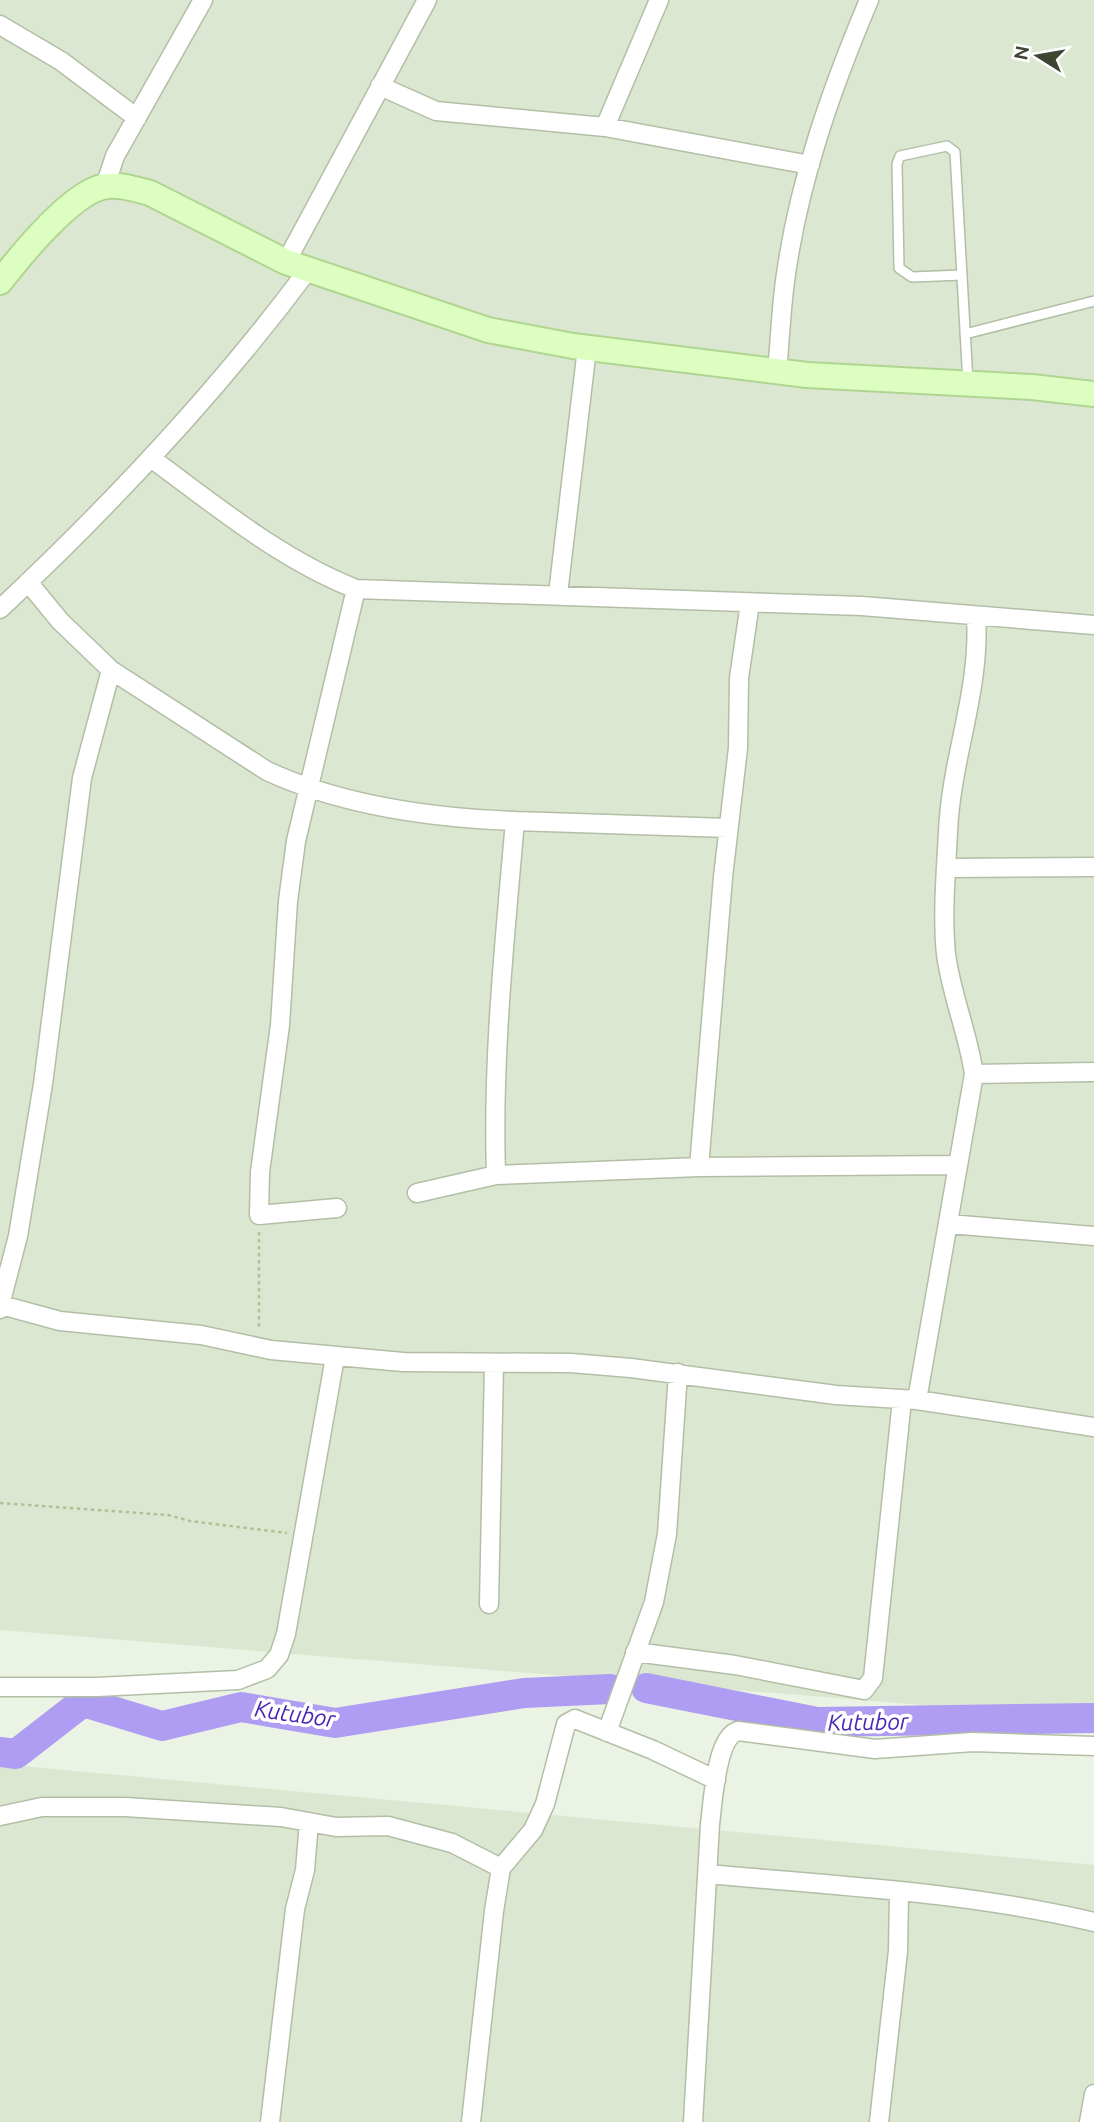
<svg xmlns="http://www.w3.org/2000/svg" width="1094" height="2122" font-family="Ubuntu,sans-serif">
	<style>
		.residential { fill: #dce7d1 }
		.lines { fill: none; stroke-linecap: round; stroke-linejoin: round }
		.river { stroke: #af9cf3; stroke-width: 30 }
		.lane-casing { stroke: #b3bea6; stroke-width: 12 }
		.street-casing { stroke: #b3bea6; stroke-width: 21 }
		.secondary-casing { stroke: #b0d591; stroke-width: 28 }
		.path { stroke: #aec197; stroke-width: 2.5; stroke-dasharray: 3.5 3.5; stroke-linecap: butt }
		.lane { stroke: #fff; stroke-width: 9 }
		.street { stroke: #fff; stroke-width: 18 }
		.secondary { stroke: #dcffc1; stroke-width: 24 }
		.labels { text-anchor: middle; stroke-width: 7; stroke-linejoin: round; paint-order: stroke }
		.water-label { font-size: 23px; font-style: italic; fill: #4829b5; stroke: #fff }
	</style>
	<rect width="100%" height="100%" fill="#ebf3e4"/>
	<path class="residential" d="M0 0H1094V1719L0 1630Z
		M0 1764 1094 1865V2122H0Z"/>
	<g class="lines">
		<path class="river" d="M646 1688 817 1722 1094 1718
			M0 1752 16 1754 83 1702 162 1726 241 1707 335 1723 524 1693 610 1689"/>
		<defs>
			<path id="lane" d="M962 275 912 277 899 268 897 164 900 156 947 146 955 152 968 383
				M965 334 1094 301"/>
			<path id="street" d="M0 25 61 61 137 118
				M380 86 436 111 605 127 810 165
				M605 127 659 0
				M105 186 115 156 203 0
				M286 262 427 0
				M777 371C780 341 781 311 785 281 798 183 831 90 869 0
				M151 458C216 506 280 559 356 589L862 606 1094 625
				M28 582 60 621 111 670 267 771C343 806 432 818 515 821
				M558 594 587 348
				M0 609C111 505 217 392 308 270
				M948 868 1094 867
				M974 1074 1094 1072
				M699 1167 723 877 738 748 739 678 750 603
				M496 1175C492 1057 505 938 515 821L728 828
				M417 1193 496 1175 699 1167 957 1165
				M337 1208 259 1215 260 1172 280 1025 288 901 296 841 356 589
				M949 1224 1094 1236
				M0 1305 18 1236 43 1084 82 778 111 670
				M0 1309 1 1305 60 1321 201 1335 271 1350 403 1362 571 1363 631 1368 836 1395 917 1400 1094 1427
				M917 1400 974 1074C968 1033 951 994 946 954 942 916 946 871 948 832 951 758 981 690 976 616
				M489 1604 494 1365
				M635 1652 735 1665 864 1690 873 1678 902 1400
				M0 1687H97L238 1680 267 1669 279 1655 286 1634 335 1357
				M607 1732 654 1602 667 1534 678 1373
				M0 1816 42 1807H125L281 1817 336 1827 388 1826 452 1843 501 1868
				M708 1874C837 1886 968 1892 1094 1922
				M270 2122 295 1909 305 1870 309 1822
				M471 2122 494 1911 501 1868 533 1830 545 1804 566 1724 575 1719 653 1750 716 1780
				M693 2122 710 1824C713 1802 716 1737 738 1731L875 1749 973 1742 1094 1746
				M879 2122 898 1951 899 1893
				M1089 2122 1094 2094"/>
			<path id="secondary" d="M0 282C21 255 70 195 102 187 117 183 135 189 150 193L286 262 488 330 573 346 807 375 1032 387 1094 394"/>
		</defs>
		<use href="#lane" class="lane-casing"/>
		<use href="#street" class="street-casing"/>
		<use href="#secondary" class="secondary-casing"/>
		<path class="path" d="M259 1232V1330
			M0 1503 168 1515 190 1521 287 1533"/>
		<use href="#lane" class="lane"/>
		<use href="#street" class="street"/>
		<use href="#secondary" class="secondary"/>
	</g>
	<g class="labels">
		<g class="water-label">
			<text transform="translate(295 1714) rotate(8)" y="8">Kutubor</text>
			<text transform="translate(868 1722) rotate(-1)" y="8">Kutubor</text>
		</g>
	</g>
	<g transform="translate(1038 56) rotate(281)" stroke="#ffffff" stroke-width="5" paint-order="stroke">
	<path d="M0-5L12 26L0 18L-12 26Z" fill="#3e4533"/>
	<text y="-10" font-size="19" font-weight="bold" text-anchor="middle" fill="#3e4533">N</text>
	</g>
</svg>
